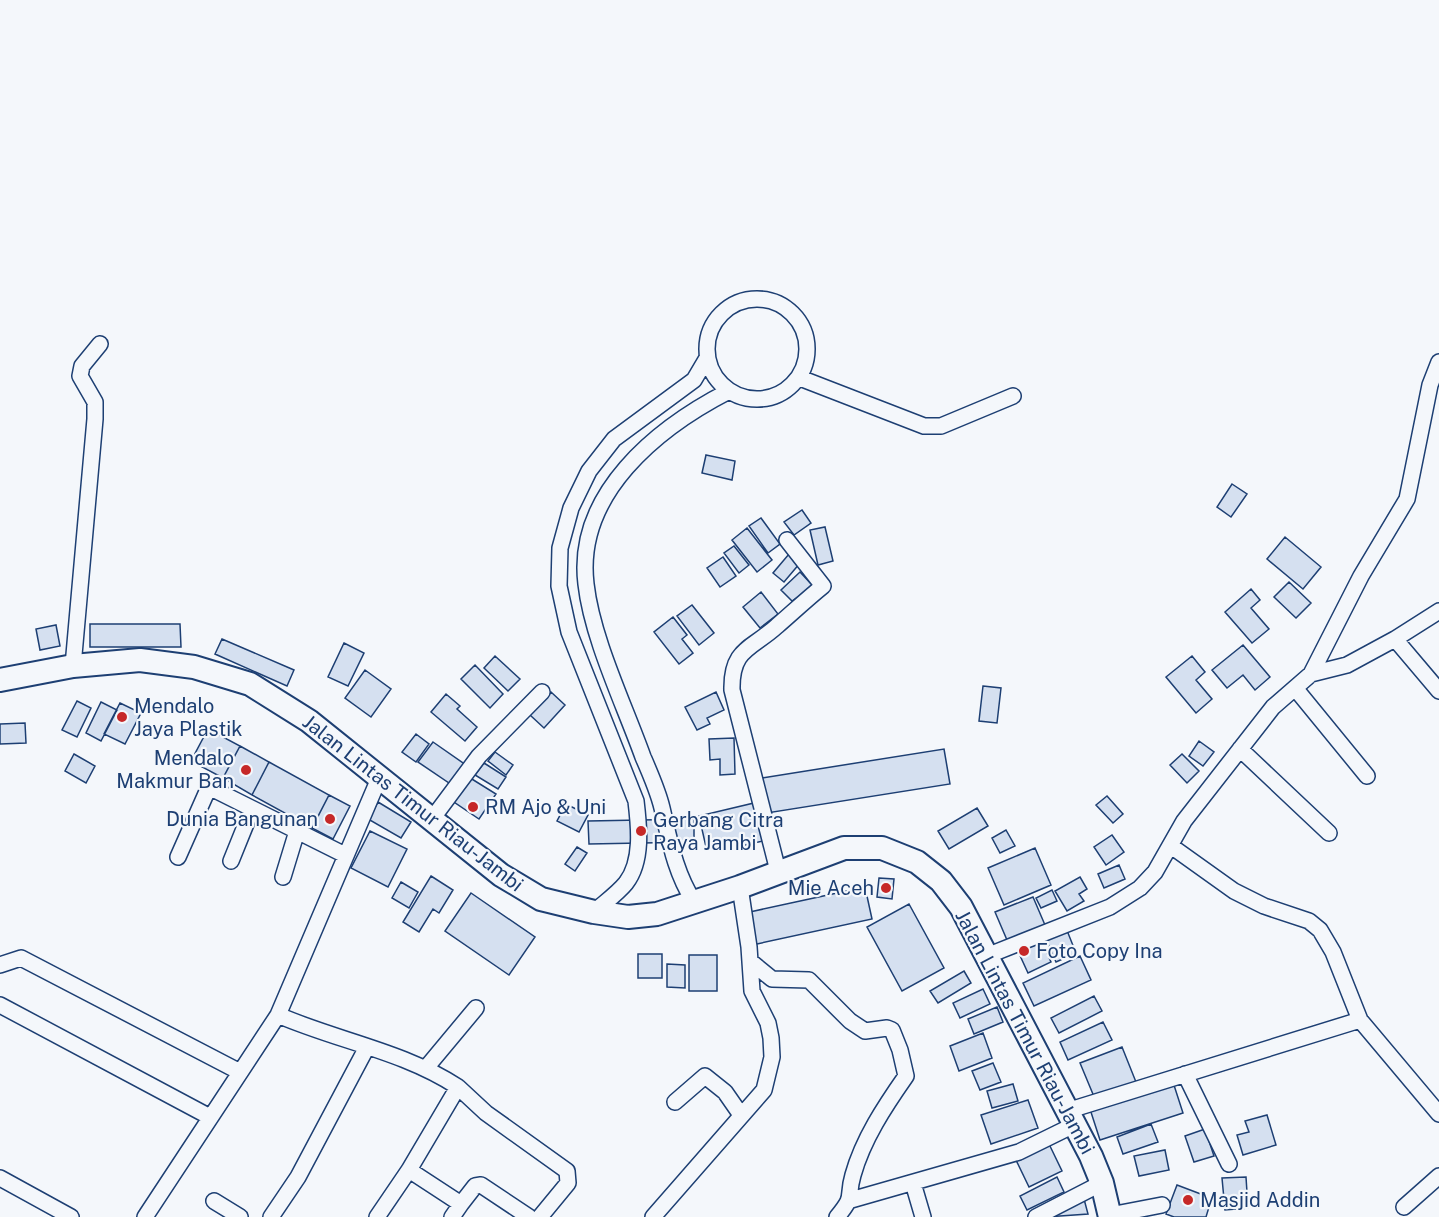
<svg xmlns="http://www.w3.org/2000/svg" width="1439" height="1217" font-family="'Public Sans',sans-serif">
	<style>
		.building { fill: #d5e0f0; stroke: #1d3f73; stroke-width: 1.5 }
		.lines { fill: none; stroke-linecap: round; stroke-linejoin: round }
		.minor-casing { stroke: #1d3f73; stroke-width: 18 }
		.highway-casing { stroke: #1d3f73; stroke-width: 26 }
		.minor { stroke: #f4f7fb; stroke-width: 15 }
		.highway { stroke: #f4f7fb; stroke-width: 22 }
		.poi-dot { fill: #c62828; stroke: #f4f7fb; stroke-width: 2 }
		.labels { text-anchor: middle; stroke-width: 4.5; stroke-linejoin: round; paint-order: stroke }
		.poi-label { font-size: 20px; fill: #1d3f73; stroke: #f4f7fb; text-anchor: start }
		.street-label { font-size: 20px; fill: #1d3f73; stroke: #f4f7fb }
	</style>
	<rect width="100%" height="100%" fill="#f4f7fb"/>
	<path class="building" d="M706 455 735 461 732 480 702 473Z
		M1232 484 1247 494 1231 517 1217 507Z
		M802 510 811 523 794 535 784 522Z
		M761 518 780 544 768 553 749 526Z
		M825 527 833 561 818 565 810 530Z
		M747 528 772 560 757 572 732 540Z
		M1285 537 1321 567 1303 589 1267 559Z
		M734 546 749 565 739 573 724 553Z
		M789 554 800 563 784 582 773 573Z
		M723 557 736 576 720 587 707 568Z
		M800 572 813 586 792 601 781 590Z
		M1289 582 1311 603 1296 618 1274 597Z
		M1251 589 1260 600 1251 608 1269 629 1252 643 1225 612Z
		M761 592 778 614 760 628 743 607Z
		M692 605 714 633 699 645 677 616Z
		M673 617 687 635 682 639 693 653 679 664 654 632Z
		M90 624H180L181 647H90Z
		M56 625 60 646 40 650 36 629Z
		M222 639 294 670 287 686 215 654Z
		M344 643 364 653 348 686 328 677Z
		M1243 645 1270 677 1255 690 1243 675 1227 688 1212 670Z
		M495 656 520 679 508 691 484 668Z
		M1192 656 1205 672 1196 680 1212 699 1196 713 1166 677Z
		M475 665 503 694 490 708 461 679Z
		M365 670 391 689 371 717 345 698Z
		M983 686 1001 688 997 723 979 721Z
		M551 692 565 705 544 728 530 715Z
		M716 692 724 710 707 718 710 724 697 730 685 707Z
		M446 694 460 706 457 709 477 727 465 741 431 712Z
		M77 701 91 708 77 737 62 730Z
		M101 702 117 710 101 741 86 733Z
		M120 703 141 713 125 744 104 734Z
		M25 723 26 743 0 744V724Z
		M208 729 240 746 223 778 191 761Z
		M416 734 429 744 416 762 402 752Z
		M734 738 735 774 720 775V759L710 760 709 739Z
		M1199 741 1214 752 1203 766 1189 756Z
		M433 742 466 765 452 785 418 762Z
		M240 746 269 762 252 795 223 778Z
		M944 749 950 784 767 813 762 778Z
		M495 752 513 765 506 775 488 761Z
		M74 754 95 766 86 783 65 771Z
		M1182 754 1199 771 1187 783 1170 765Z
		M269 762 329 795 312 828 252 795Z
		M484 763 506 777 498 789 475 775Z
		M467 776 496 794 479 819 451 800Z
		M329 795 350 806 333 839 312 828Z
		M1107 796 1123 814 1113 823 1096 805Z
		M378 802 411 822 401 838 368 819Z
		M754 803 763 841 723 850 722 844 706 847 699 816Z
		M566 804 588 815 579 832 557 821Z
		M977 808 988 826 949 849 938 831Z
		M694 819V842L589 844 588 821Z
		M1006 830 1015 846 1000 853 992 838Z
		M370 831 407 849 388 887 351 868Z
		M1112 835 1124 852 1106 865 1094 847Z
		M577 847 587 853 575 871 565 864Z
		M1035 848 1051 885 1004 905 988 868Z
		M1119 865 1125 879 1104 888 1098 874Z
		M431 876 453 890 439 913 433 909 419 932 403 922Z
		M1080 877 1087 889 1079 894 1084 901 1067 911 1055 891Z
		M879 878 894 879 892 899 877 897Z
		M401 882 418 892 409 908 392 898Z
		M865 887 872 919 752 945 745 913Z
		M1052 890 1057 901 1041 908 1036 898Z
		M471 893 535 937 509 975 445 931Z
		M1033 897 1045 925 1007 940 995 912Z
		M909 904 944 968 902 991 867 927Z
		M1066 928 1076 953 1056 962 1045 937Z
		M1040 938 1051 962 1028 973 1017 949Z
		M638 954H662V978H638Z
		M689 955H717V991H689Z
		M1080 956 1091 980 1034 1006 1023 983Z
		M667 964 685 965V988L667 987Z
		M964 971 971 983 938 1003 930 991Z
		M983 989 990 1004 960 1018 953 1003Z
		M1094 996 1102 1011 1059 1033 1051 1018Z
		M997 1007 1003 1022 974 1034 968 1019Z
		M1103 1022 1112 1040 1068 1060 1060 1042Z
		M983 1033 992 1058 959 1071 950 1046Z
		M1122 1047 1136 1082 1095 1099 1080 1063Z
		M993 1063 1001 1082 980 1090 972 1071Z
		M1172 1079 1183 1113 1100 1140 1089 1106Z
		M1013 1084 1018 1101 992 1108 987 1091Z
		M1028 1100 1038 1128 991 1144 981 1115Z
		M1267 1115 1276 1145 1243 1155 1237 1135 1249 1132 1245 1121Z
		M1151 1124 1158 1142 1123 1154 1117 1137Z
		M1205 1129 1214 1156 1194 1162 1185 1136Z
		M1049 1144 1062 1171 1029 1187 1016 1160Z
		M1165 1150 1169 1170 1139 1176 1134 1156Z
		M1057 1177 1064 1192 1027 1210 1020 1196Z
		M1246 1177 1248 1208 1225 1210 1222 1178Z
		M1177 1185 1206 1196 1203 1205 1209 1207 1206 1217H1174L1166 1214Z
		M1084 1199 1088 1214 1046 1217Z"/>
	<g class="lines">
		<defs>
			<path id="minor" d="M707 349a50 50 0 1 1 100 0a50 50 0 1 1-100 0Z
				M800 378 924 426H941L1013 396
				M1395 639 1439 611
				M73 666 95 419V402L80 376 82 366 100 344
				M1311 674 1347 665 1395 639 1439 691
				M1295 688 1367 776
				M1240 749 1329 833
				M432 819 479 756 542 692
				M1171 846 1234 891 1264 906 1309 921 1320 930 1333 952 1360 1020 1439 1114
				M178 857 209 787 345 855
				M231 861 252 809
				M778 871 732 690C731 648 752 649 777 626 792 613 807 599 823 586L787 540
				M283 877 297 831
				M694 902C675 872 670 842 662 808 658 791 650 773 643 757 624 704 592 638 586 584 575 494 657 428 729 391
				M594 912C604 903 617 894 626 883 643 861 639 826 636 801L569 632 559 586 560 548 571 508 589 471 614 439 694 380 707 358
				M989 955 1110 907 1140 888 1155 872 1184 821 1273 707 1311 674 1361 576 1407 499 1430 385 1439 362
				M750 961 772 979 809 980 850 1021 865 1031 887 1028 892 1030 900 1050 906 1076C885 1106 863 1139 853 1175 846 1199 856 1194 837 1217
				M0 965 21 958 240 1072
				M0 1005 210 1117
				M426 1068 476 1008
				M1185 1074 1229 1164
				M458 1087 486 1113 567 1171 568 1183 540 1217
				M675 1102 705 1076 725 1092 741 1115
				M1070 1110 1360 1020
				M409 1170 461 1204 452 1217
				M0 1178 71 1217
				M913 1183 923 1217
				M851 1200 1019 1152 1076 1124
				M214 1201 240 1217
				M461 1204 475 1186 481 1185 529 1217
				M1404 1207 1439 1176
				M1110 1215 1162 1205
				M145 1217 278 1015
				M271 1217 298 1177 367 1047
				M377 1217 409 1170 458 1087C403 1051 338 1041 278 1015L380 776
				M653 1217 764 1090 772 1057 771 1038 768 1023 752 991 749 947 740 887
				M1036 1217 1102 1183"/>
			<path id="highway" d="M0 680 73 666 140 660 194 667 250 684 309 721 501 875 541 899 594 912 628 917 657 914 740 887 844 848H882L917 862 941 881 961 907 1091 1156 1102 1183 1110 1217"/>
		</defs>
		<use href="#minor" class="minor-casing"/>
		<use href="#highway" class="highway-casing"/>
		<use href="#minor" class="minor"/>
		<use href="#highway" class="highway"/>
	</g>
	<g class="poi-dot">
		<circle cx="122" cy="717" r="6"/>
		<circle cx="246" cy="770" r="6"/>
		<circle cx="473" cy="807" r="6"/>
		<circle cx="330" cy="819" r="6"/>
		<circle cx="641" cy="831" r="6"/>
		<circle cx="886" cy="888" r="6"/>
		<circle cx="1024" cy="951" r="6"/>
		<circle cx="1188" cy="1200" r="6"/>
	</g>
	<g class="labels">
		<g class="poi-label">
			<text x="134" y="713">Mendalo<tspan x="134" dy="23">Jaya Plastik</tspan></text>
			<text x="234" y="765" text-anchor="end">Mendalo<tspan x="234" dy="23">Makmur Ban</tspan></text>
			<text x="485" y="814">RM Ajo &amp; Uni</text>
			<text x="318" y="826" text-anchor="end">Dunia Bangunan</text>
			<text x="653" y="827">Gerbang Citra<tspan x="653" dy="23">Raya Jambi</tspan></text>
			<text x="874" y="895" text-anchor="end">Mie Aceh</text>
			<text x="1036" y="958">Foto Copy Ina</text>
			<text x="1200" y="1207">Masjid Addin</text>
		</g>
		<g class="street-label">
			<text transform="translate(413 803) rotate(38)" y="7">Jalan Lintas Timur Riau-Jambi</text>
			<text transform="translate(1025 1032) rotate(62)" y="7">Jalan Lintas Timur Riau-Jambi</text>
		</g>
	</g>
</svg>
